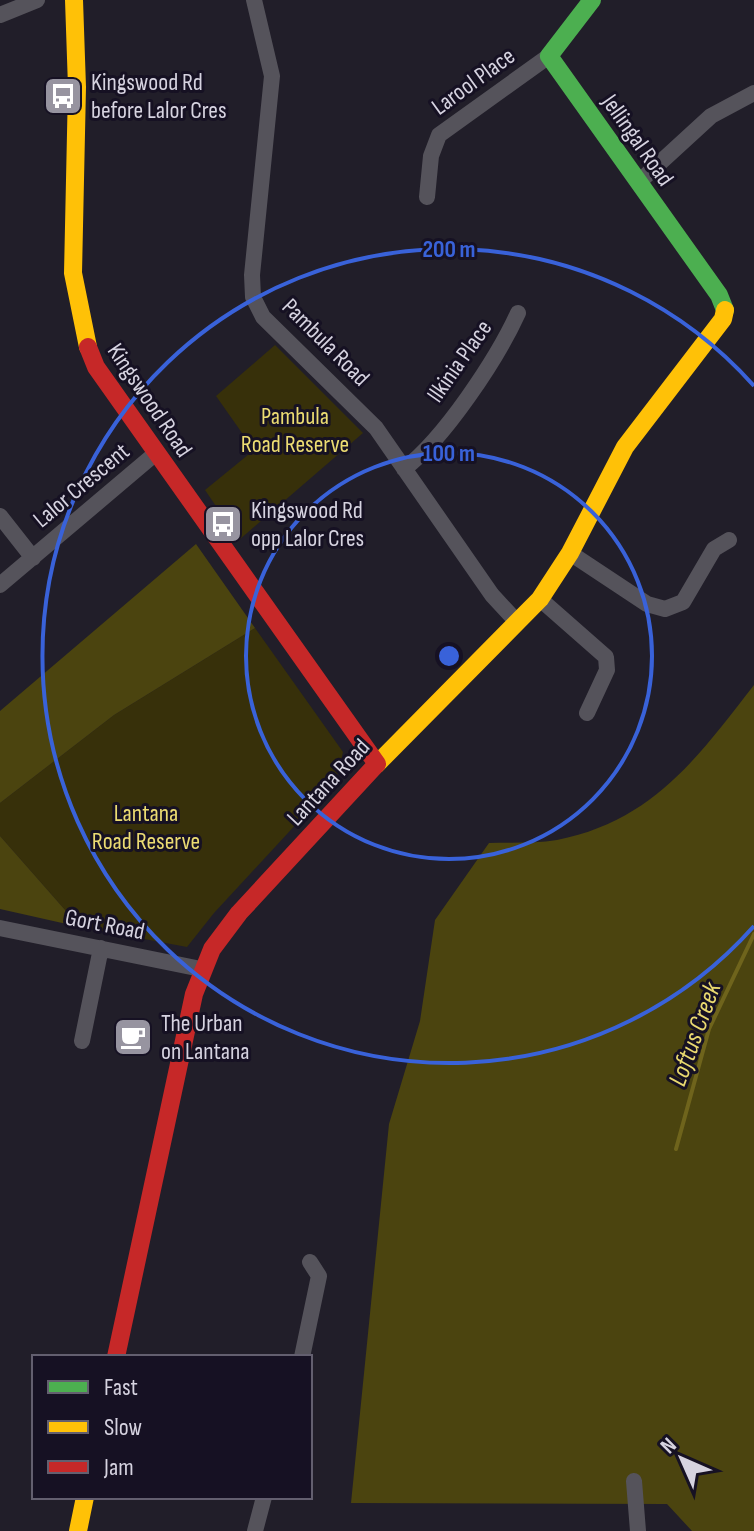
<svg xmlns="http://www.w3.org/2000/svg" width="754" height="1531" font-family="'Sofia Sans Condensed',sans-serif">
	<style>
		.green { fill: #37300a }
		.forest { fill: #4b440f }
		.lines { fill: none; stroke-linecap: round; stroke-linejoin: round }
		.stream { stroke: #6f641c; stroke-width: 4 }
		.street { stroke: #55535b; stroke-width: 16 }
		.fast { stroke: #4caf50; stroke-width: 18 }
		.slow { stroke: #ffc107; stroke-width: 18 }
		.jam { stroke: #c62828; stroke-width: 18 }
		.ring { fill: none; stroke: #3962d9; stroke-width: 4 }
		.labels { text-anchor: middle; stroke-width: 6; stroke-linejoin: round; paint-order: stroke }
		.street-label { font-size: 24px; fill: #d6d3e0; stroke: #161123 }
		.poi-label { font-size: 24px; fill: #d6d3e0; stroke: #161123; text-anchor: start }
		.park-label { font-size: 24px; fill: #ecdc72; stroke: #161123 }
		.water-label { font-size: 26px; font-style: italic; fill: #e9d96f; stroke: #161123 }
		.centre { fill: #3962d9; stroke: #161123; stroke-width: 4 }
		.ring-label { font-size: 24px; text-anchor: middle; font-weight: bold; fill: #3962d9; stroke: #161123; stroke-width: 6; stroke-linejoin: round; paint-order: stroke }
	</style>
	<rect width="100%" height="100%" fill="#211e29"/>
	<path class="green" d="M275 345 363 433 239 540 205 490 254 450 216 396Z
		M255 628 343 752 336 781 214 913 187 947 80 927 0 836V803L114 715Z"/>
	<path class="forest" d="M196 544 255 628 114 715 0 803V711Z
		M754 685V1531H692L667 1504 351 1503 389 1124 420 1021 435 920 489 843C511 842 535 844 557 840 653 821 698 757 754 685Z
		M0 836 80 927 0 909Z"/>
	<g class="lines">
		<path class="stream" d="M676 1149 709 1029 754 934"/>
		<path class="street" d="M254 0 272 76 252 275 253 297 263 317 376 428 492 595 517 622
			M0 15 37 0
			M639 182 711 116 754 93
			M427 197 431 156 439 135 549 56
			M404 469C444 439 497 359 518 313
			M0 516 33 558
			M570 553 647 604 665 609 683 602 714 549 729 540
			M0 585 156 453
			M540 599 606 657 607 670 587 713
			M0 928 201 969
			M82 1041 101 948
			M302 1357 319 1276 310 1262
			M634 1481 638 1531
			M255 1531 264 1497"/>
		<path class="fast" d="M592 0 549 56 719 295 725 310"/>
		<path class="slow" d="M74 0 77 87 73 273 88 347
			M376 765 540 599 570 553 625 447 723 319 725 310
			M78 1531 85 1497"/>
		<path class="jam" d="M88 347 96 367 377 764
			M116 1357 194 994 212 949 239 913 376 765"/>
	</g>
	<g class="ring">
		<circle cx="449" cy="656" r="203"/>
		<path d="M754 926A407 407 0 1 1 754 386"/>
	</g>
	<defs>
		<symbol id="bus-square" viewBox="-11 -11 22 22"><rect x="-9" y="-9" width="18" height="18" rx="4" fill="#9794a0" stroke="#161123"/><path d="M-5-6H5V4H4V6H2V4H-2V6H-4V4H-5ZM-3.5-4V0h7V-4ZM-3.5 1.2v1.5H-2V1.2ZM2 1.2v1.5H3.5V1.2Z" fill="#fff"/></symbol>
		<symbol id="cafe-square" viewBox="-11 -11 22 22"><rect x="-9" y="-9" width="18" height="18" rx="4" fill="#9794a0" stroke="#161123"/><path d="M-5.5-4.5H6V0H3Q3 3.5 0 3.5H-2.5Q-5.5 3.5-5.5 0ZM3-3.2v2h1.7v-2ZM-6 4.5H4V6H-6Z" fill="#fff"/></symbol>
	</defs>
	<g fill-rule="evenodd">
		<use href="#bus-square" x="41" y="74" width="44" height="44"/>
		<use href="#bus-square" x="201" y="502" width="44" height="44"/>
		<use href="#cafe-square" x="111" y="1015" width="44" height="44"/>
	</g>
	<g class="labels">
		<g class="street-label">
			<text transform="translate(473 81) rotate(-36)" y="8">Larool Place</text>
			<text transform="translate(638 140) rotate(55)" y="8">Jellingal Road</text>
			<text transform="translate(326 342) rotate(45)" y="8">Pambula Road</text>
			<text transform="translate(459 361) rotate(-55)" y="8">Ilkinia Place</text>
			<text transform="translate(150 400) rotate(56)" y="8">Kingswood Road</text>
			<text transform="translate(81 485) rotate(-40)" y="8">Lalor Crescent</text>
			<text transform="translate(328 782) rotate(-47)" y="8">Lantana Road</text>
			<text transform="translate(105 924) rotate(11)" y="8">Gort Road</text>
		</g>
		<g class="poi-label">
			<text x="91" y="90">Kingswood Rd<tspan x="91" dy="28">before Lalor Cres</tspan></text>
			<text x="251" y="518">Kingswood Rd<tspan x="251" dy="28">opp Lalor Cres</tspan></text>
			<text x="161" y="1031">The Urban<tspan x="161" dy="28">on Lantana</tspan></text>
		</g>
		<g class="park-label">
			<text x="295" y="424">Pambula<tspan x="295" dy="28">Road Reserve</tspan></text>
			<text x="146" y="821">Lantana<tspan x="146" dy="28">Road Reserve</tspan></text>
		</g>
		<g class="water-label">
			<text transform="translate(694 1034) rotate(-70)" y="9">Loftus Creek</text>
		</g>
	</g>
	<circle cx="449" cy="656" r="12" class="centre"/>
	<g class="ring-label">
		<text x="449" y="257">200 m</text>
		<text x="449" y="461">100 m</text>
	</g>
	<rect x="32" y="1355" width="280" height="144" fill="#161123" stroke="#635f6f" stroke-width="2"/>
	<rect x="48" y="1381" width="40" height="12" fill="#4caf50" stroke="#635f6f" stroke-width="2"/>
	<text x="104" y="1395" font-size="24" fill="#d6d3e0">Fast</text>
	<rect x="48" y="1421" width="40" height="12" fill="#ffc107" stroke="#635f6f" stroke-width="2"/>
	<text x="104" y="1435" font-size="24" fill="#d6d3e0">Slow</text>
	<rect x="48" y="1461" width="40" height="12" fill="#c62828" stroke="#635f6f" stroke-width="2"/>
	<text x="104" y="1475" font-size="24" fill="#d6d3e0">Jam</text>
	<g transform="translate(682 1459) rotate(315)" stroke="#161123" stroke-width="6" paint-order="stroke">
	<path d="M0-6L14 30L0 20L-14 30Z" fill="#d6d3e0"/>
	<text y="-12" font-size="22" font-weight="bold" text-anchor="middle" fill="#d6d3e0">N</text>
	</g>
</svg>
